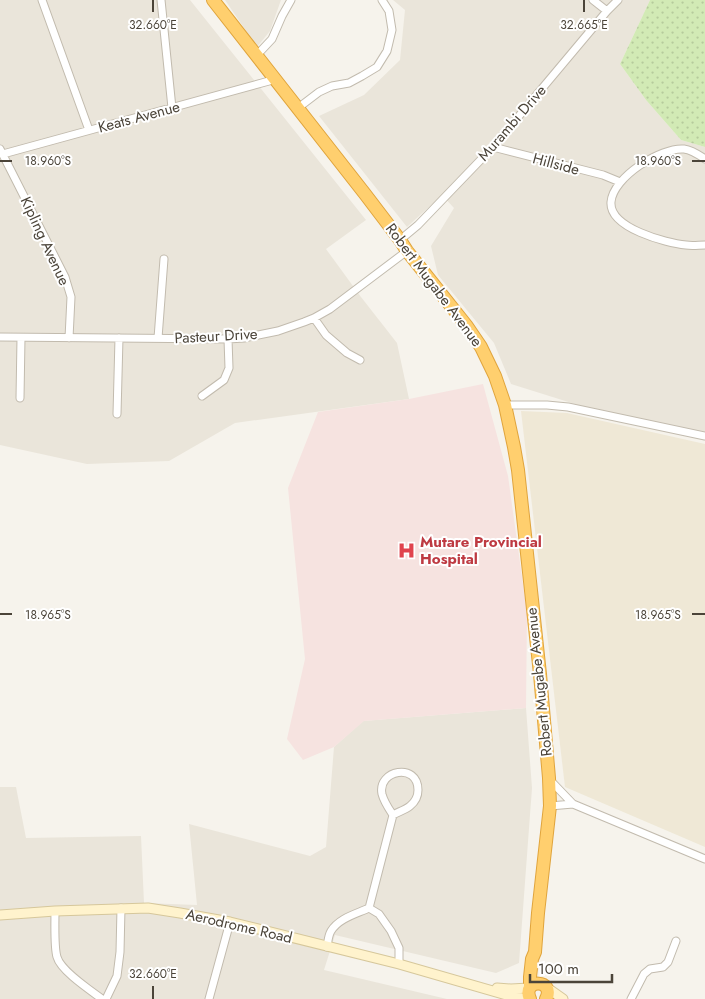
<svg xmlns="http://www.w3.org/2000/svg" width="705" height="999" font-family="Jost,sans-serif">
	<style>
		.residential { fill: #eae5da }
		.education { fill: #efe8d6 }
		.medical { fill: #f6e3e0 }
		.grass { fill: url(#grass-dots) }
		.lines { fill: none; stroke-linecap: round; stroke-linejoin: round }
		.street-casing { stroke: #c2bbae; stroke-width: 9 }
		.secondary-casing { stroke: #d6c79b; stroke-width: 11 }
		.highway-casing { stroke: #e0a43c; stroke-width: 14 }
		.street { stroke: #fff; stroke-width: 7 }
		.secondary { stroke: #fff3cd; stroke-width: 9 }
		.highway { stroke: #ffcf6e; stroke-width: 12 }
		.ticks { fill: none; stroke: #4b4439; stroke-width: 2 }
		.labels { text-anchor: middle; stroke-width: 4; stroke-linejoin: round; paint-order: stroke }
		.street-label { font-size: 15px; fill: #4b4439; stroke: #fff }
		.health-label { font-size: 15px; font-weight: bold; fill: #be3a42; stroke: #fff; text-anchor: start }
		.ticks-label { font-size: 12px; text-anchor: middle; fill: #4b4439; stroke: #fff; stroke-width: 4; stroke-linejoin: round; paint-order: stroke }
	</style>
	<defs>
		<pattern id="grass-dots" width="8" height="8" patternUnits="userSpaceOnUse" patternTransform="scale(1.25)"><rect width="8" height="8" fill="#d2eab5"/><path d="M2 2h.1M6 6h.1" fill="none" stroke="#b6ca9c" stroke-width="1.8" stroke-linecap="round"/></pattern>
	</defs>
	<rect width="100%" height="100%" fill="#f6f3ec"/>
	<path class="residential" d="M0 0H190L366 220 326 249 361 297 397 343 409 399 235 423 169 461 87 464 0 445Z
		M225 0H281L270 31 257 47Z
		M393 0H650L620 64 646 100 681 140 705 147V433L594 410 511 384 494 343 438 275 431 246 454 208 442 195 407 227 319 116 364 95 400 60 405 10Z
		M526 708 532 788 519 963 496 973 335 935 324 970 447 999H0V787H16L26 838 141 836 144 903 197 905 189 824 310 856 326 847 334 747 363 721Z"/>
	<path class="education" d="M521 411 567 413 705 444V847L565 787Z"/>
	<path class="medical" d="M483 384 508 476 527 613 526 708 364 721 334 747 303 760 287 739 305 659 288 488 318 412 409 399Z"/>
	<path class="grass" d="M650 0H705V147L681 140 646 100 620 64Z"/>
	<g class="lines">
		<defs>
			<path id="street" d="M42 0 89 130
				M161 0 172 108
				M593 0 607 11
				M257 55 272 39 282 16 291 0
				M298 108 319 92 332 86 349 83 362 76 377 67 387 51 392 30 389 11 382 0
				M493 147 603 175 620 182
				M0 149 65 277 71 297 69 338
				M3 154 269 81 275 78
				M705 159C699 155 692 150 684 149 661 147 613 177 611 202 609 228 666 243 686 245 692 246 699 245 705 245
				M400 240 418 225 493 147 607 11 618 0
				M314 318 326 335 347 353 360 360
				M0 337 228 339 244 338 278 331 304 322 314 318 330 309 407 251
				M158 338 164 259
				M202 396 224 380 229 368 228 339
				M20 398 21 338
				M505 405H547L568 407 705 436
				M117 414 119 338
				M549 779 573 804 705 859
				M550 806 573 804
				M369 908 393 815C389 809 384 802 382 794 377 770 418 762 418 790 418 796 415 802 410 806 405 810 398 812 393 815
				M55 911C55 923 54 947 57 957 61 971 90 990 102 999
				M327 947C328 942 328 936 331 931 339 918 356 914 369 908L379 914 391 931 399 948V964
				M106 999 117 976 120 952 121 908
				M209 999 230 922
				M631 999 644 974 650 969 663 967 668 962 676 941"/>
			<path id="secondary" d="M0 915 55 911 148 908 180 913 230 922 399 964 510 996 529 999
				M546 987 563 999
				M497 988 511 989 529 988"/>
			<path id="highway" d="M213 0 365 194 400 240 407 251 466 325 481 347 495 376 505 405 514 447 518 470 540 674 549 778 550 806 538 913 535 952 532 959 530 977V987
				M530 999C521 978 556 979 546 999"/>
		</defs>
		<use href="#street" class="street-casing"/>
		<use href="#secondary" class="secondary-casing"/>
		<use href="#highway" class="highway-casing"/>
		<use href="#street" class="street"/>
		<use href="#secondary" class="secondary"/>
		<use href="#highway" class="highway"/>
	</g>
	<path class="ticks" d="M153 0V12M584 0V12M0 161H12M692 161H705M0 614H12M692 614H705M153 986V999"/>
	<defs>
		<symbol id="hospital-bare" viewBox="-9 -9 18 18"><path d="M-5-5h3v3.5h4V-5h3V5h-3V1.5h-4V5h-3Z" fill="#e0444e" stroke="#fff" stroke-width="2.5" paint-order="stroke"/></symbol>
	</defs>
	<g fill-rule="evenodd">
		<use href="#hospital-bare" x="394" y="538" width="25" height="25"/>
	</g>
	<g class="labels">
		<g class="street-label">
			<text transform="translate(139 117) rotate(-15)" y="5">Keats Avenue</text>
			<text transform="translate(512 123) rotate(-49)" y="5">Murambi Drive</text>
			<text transform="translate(556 164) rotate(15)" y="5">Hillside</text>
			<text transform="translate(45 241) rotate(65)" y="5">Kipling Avenue</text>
			<text transform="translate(434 285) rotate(53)" y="5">Robert Mugabe Avenue</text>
			<text transform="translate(216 336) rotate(-3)" y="5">Pasteur Drive</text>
			<text transform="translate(539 682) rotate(-96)" y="5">Robert Mugabe Avenue</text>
			<text transform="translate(239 926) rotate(13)" y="5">Aerodrome Road</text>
		</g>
		<g class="health-label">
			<text x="420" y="547">Mutare Provincial<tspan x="420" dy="17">Hospital</tspan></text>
		</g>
	</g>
	<g class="ticks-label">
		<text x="153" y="29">32.660°E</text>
		<text x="584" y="29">32.665°E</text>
		<text x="48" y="165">18.960°S</text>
		<text x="658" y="165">18.960°S</text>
		<text x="48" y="619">18.965°S</text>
		<text x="658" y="619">18.965°S</text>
		<text x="153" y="978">32.660°E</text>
	</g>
	<path d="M530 974v8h82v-8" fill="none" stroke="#4b4439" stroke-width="2.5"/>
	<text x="538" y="974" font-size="15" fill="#4b4439" stroke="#ffffff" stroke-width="4" paint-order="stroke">100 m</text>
</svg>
